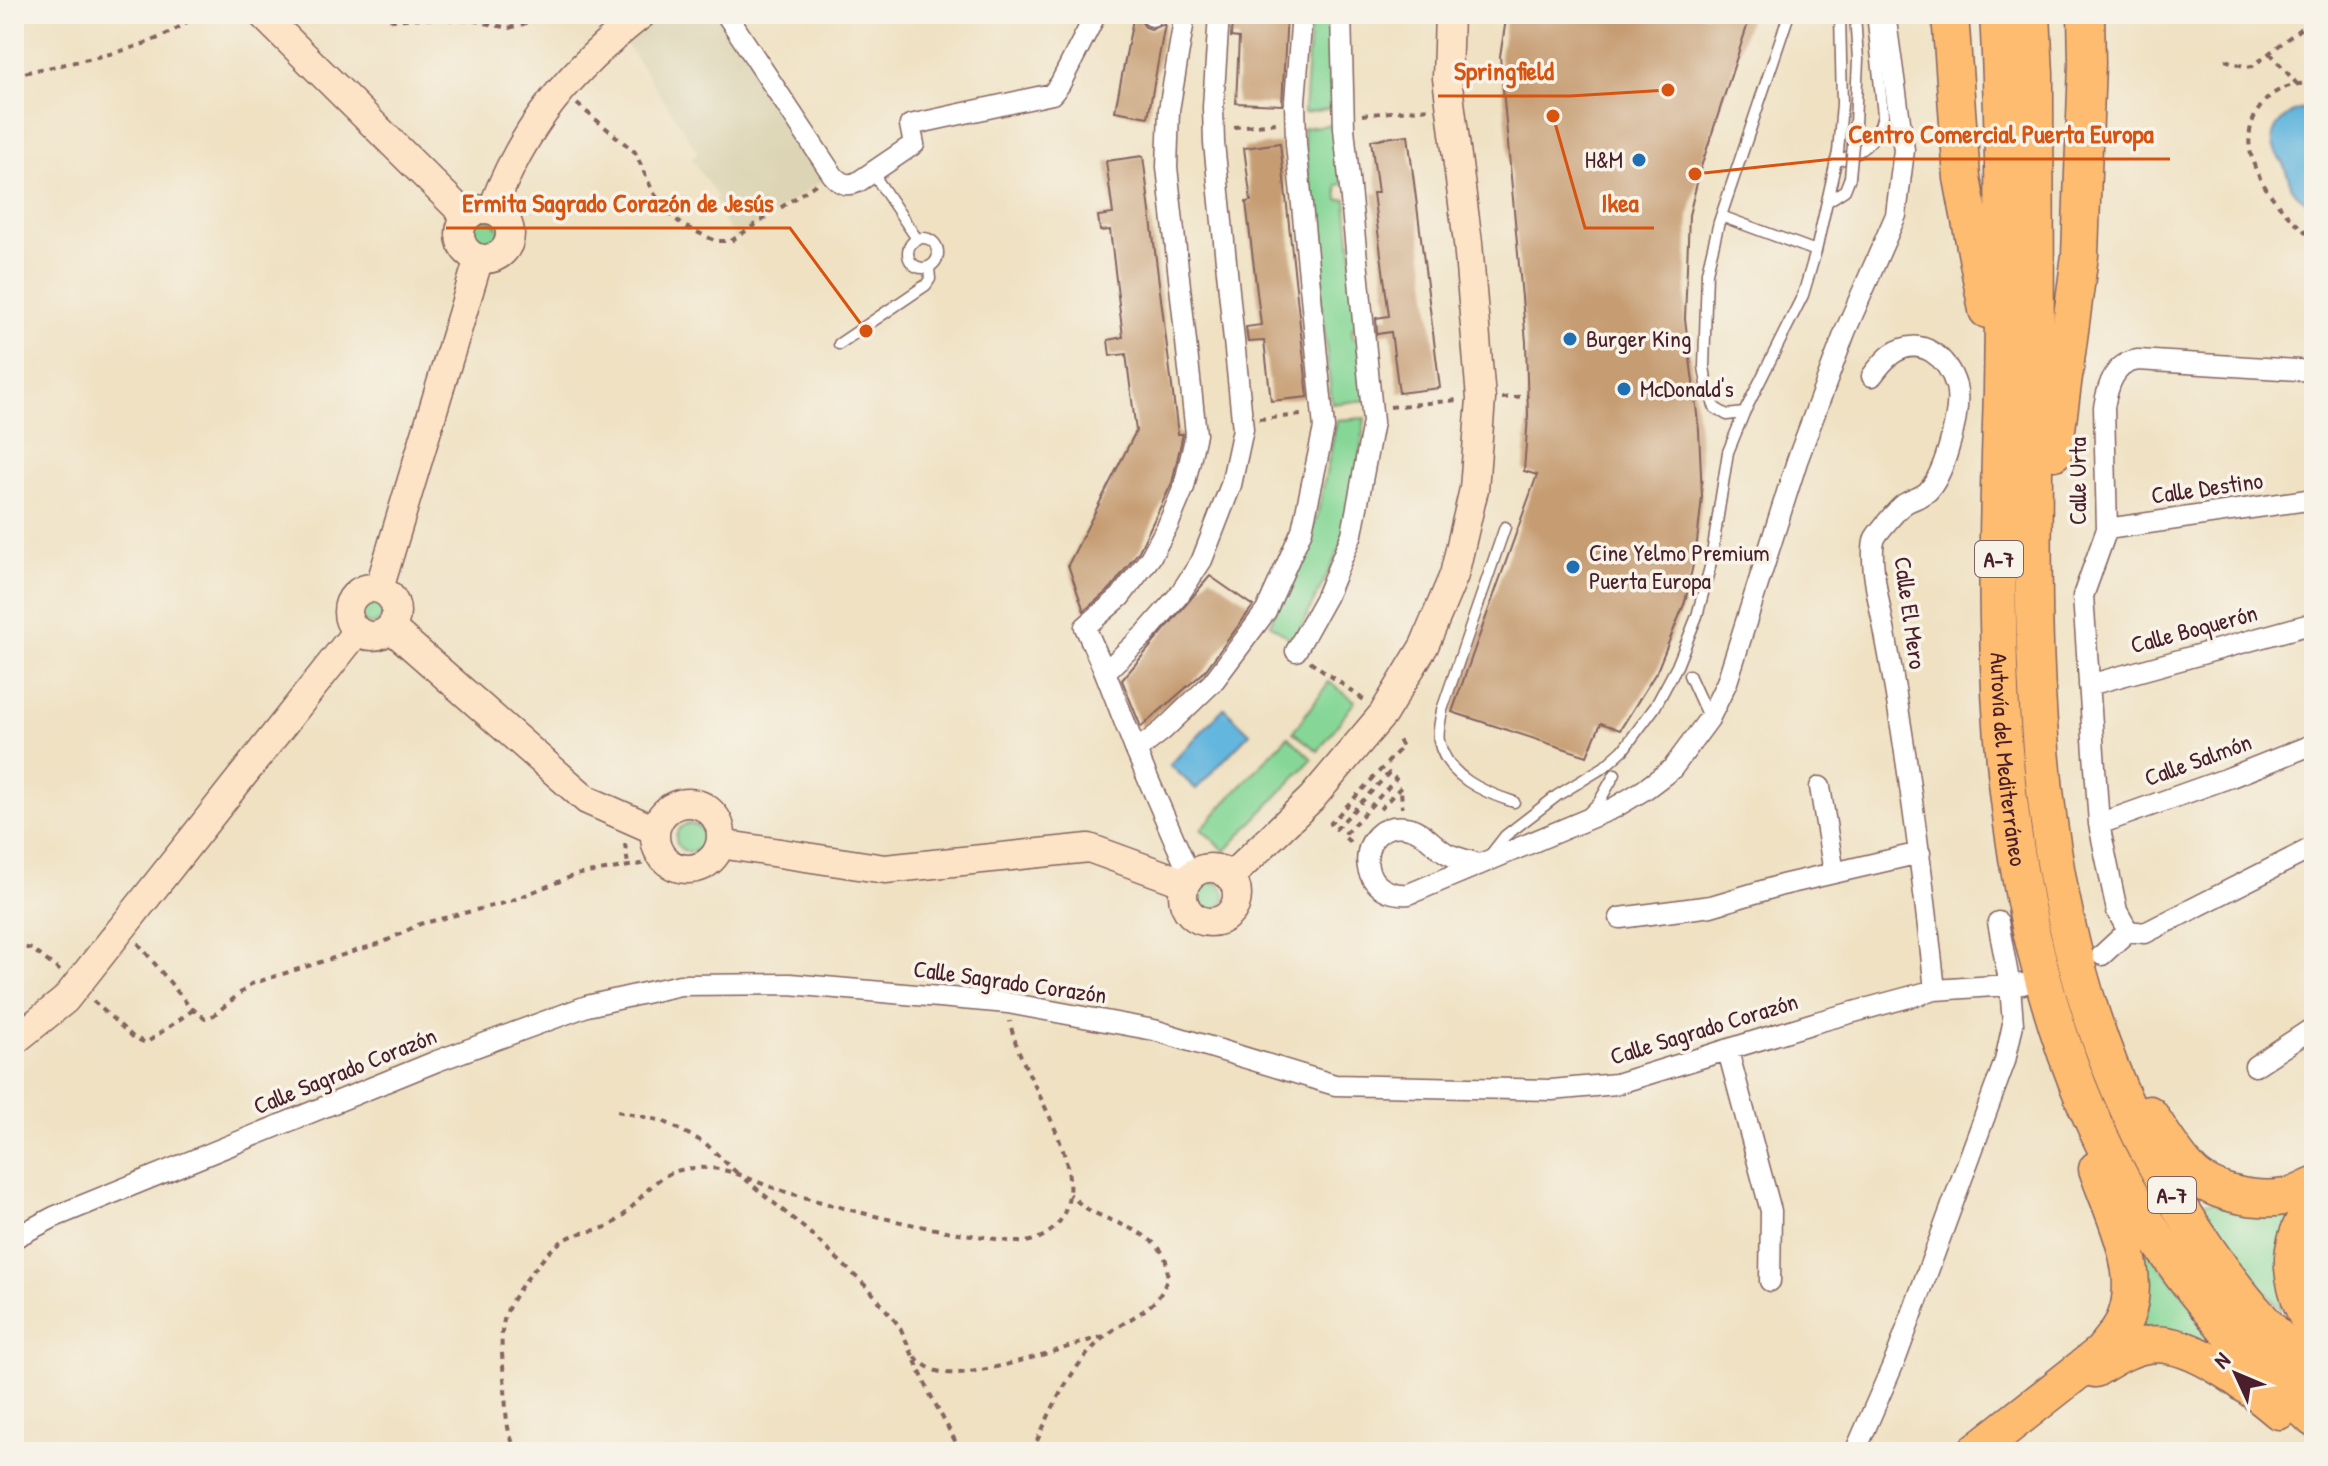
<svg xmlns="http://www.w3.org/2000/svg" width="2328" height="1466" font-family="'Patrick Hand',sans-serif">
	<style>
		.built { fill: #dcd4b4 }
		.green { fill: #86d797; stroke: #687b61; stroke-width: 2 }
		.water { fill: #63b6de; stroke: #566a84; stroke-width: 2 }
		.building { fill: #c69d73 }
		.lines { fill: none; stroke-linecap: round; stroke-linejoin: round }
		.lane-casing { stroke: #846360; stroke-width: 13 }
		.street-casing { stroke: #846360; stroke-width: 23 }
		.secondary-casing { stroke: #846360; stroke-width: 31 }
		.highway-casing { stroke: #846360; stroke-width: 39 }
		.path { stroke: #846360; stroke-width: 4; stroke-dasharray: 6 6; stroke-linecap: butt }
		.lane { stroke: #fff; stroke-width: 10 }
		.street { stroke: #fff; stroke-width: 20 }
		.secondary { stroke: #fee4c6; stroke-width: 28 }
		.highway { stroke: #fdbc70; stroke-width: 36 }
		.lane-bridge-casing { stroke: #846360; stroke-width: 13; stroke-linecap: butt }
		.lane-bridge { stroke: #fff; stroke-width: 10 }
		.poi-dot { fill: #1f6fb2; stroke: #f7f3e8; stroke-width: 3 }
		.labels { text-anchor: middle; stroke-width: 7; stroke-linejoin: round; paint-order: stroke }
		.shield { fill: #f7f3e8; stroke: #7e5f64; stroke-width: 2 }
		.shield-label { font-size: 22px; font-weight: bold; fill: #4a1f2b }
		.poi-label { font-size: 24px; fill: #4a1f2b; stroke: #f7f3e8; text-anchor: start }
		.street-label { font-size: 24px; fill: #4a1f2b; stroke: #f7f3e8 }
		.leader { fill: none; stroke: #d8530f; stroke-width: 3 }
		.callout-dot { fill: #d8530f; stroke: #f7f3e8; stroke-width: 3 }
		.callout-label { font-size: 26px; text-anchor: middle; font-weight: bold; fill: #d8530f; stroke: #f7f3e8; stroke-width: 7; stroke-linejoin: round; paint-order: stroke }
	</style>
	<rect width="100%" height="100%" fill="#f7f3e8"/>
	<filter id="ink" filterUnits="userSpaceOnUse"><feTurbulence type="fractalNoise" baseFrequency=".0125" numOctaves="2"/><feDisplacementMap in="SourceGraphic" scale="16" xChannelSelector="R" yChannelSelector="G"/><feConvolveMatrix kernelMatrix="1 2 1 2 8 2 1 2 1" color-interpolation-filters="sRGB"/></filter>
	<filter id="wash" filterUnits="userSpaceOnUse"><feTurbulence type="fractalNoise" baseFrequency=".006" numOctaves="4" result="noise"/><feDisplacementMap in="SourceGraphic" scale="32" xChannelSelector="R" yChannelSelector="G"/><feGaussianBlur stdDeviation="1.8" result="paint"/><feColorMatrix in="noise" values="0 0 0 0 0 0 0 0 0 0 0 0 0 0 0 0 0 1.4 0 .05"/><feComposite in="paint" operator="in"/></filter>
	<g filter="url(#wash)">
		<rect width="100%" height="100%" fill="#efe1c2"/>
		<path class="built" d="M642 14H726L832 174 735 239 719 214 720 210 715 200 717 197 691 158 698 152 619 33Z"/>
		<path class="green" d="M1311 14H1338L1337 26 1329 28 1331 38H1338L1339 107 1304 113Z
			M1339 124 1344 184 1337 185 1338 200 1346 199 1359 327 1352 328 1353 338H1361L1367 400 1332 404 1303 128Z
			M468 235a16 16 0 1 1 32 0a16 16 0 1 1-32 0Z
			M1365 418 1350 529 1294 641 1270 624 1317 517 1337 420Z
			M359 611a13 13 0 1 1 26 0a13 13 0 1 1-26 0Z
			M1329 682 1355 701 1318 751 1293 732Z
			M1288 736 1312 759 1225 851 1201 829Z
			M676 838a14 14 0 1 1 28 0a14 14 0 1 1-28 0Z
			M1197 896a14 14 0 1 1 28 0a14 14 0 1 1-28 0Z
			M2201 1202 2280 1208 2289 1217 2281 1310 2236 1255Z
			M2132 1232 2234 1355 2138 1338Z"/>
		<path class="water" d="M2302 109 2314 111V195L2307 202C2285 186 2294 187 2284 166 2282 161 2277 156 2275 150 2266 130 2285 114 2302 109Z
			M1224 708 1250 733 1196 789 1170 765Z"/>
		<g id="blocks">
			<path class="building" d="M1241 14H1287L1282 105 1236 103 1239 38 1231 37 1232 21 1241 22Z
				M1507 14H1751L1701 167 1689 215 1685 319 1699 430 1702 497 1696 551 1685 602 1657 671 1620 730 1601 723 1587 756 1452 712 1537 475 1524 471 1528 416 1526 342 1500 56Z
				M1133 19 1140 20 1145 27 1151 29 1165 24 1148 117 1115 111Z
				M1408 135 1440 388 1399 393 1391 332 1377 334 1376 318 1389 316 1373 193H1378L1371 140Z
				M1280 143 1308 397 1271 401 1264 341 1248 342 1246 327 1261 325 1246 202 1251 201 1244 148Z
				M1143 156 1178 434H1183L1172 483 1139 551 1111 588 1084 611 1068 565 1136 431 1126 354 1110 356 1108 340 1123 337 1110 230 1100 231 1098 216 1113 214 1106 161Z
				M1210 576 1253 606 1204 672 1141 727 1122 680Z"/>
		</g>
	</g>
	<g filter="url(#ink)">
		<use href="#blocks" fill-opacity="0" stroke="#846360" stroke-width="2"/>
		<g class="lines">
			<defs>
				<path id="lane" d="M1488 17V14
					M1855 123 1858 60 1855 14
					M1835 162C1859 154 1878 142 1883 115L1873 22 1877 14
					M872 172 917 239
					M1828 201 1845 190 1850 177
					M1721 216 1816 251
					M908 253a15 15 0 1 1 30 0a15 15 0 1 1-30 0Z
					M839 344 926 285 930 279 929 268
					M1744 413 1727 415 1715 408 1708 390 1704 367 1707 272 1719 222 1789 14
					M1505 527 1442 710C1441 719 1437 732 1439 741 1447 777 1483 792 1514 802
					M1689 675 1708 717
					M1589 812 1599 802 1615 774
					M1491 854 1505 836 1558 795 1604 767 1623 750 1655 707 1677 666 1697 616 1710 567 1728 452 1744 413 1803 295 1816 251 1838 152 1842 104 1840 14"/>
				<path id="street" d="M726 14 832 174C839 183 847 187 858 182L914 144 910 125 1052 94 1060 84 1096 14
					M1152 16V14
					M1872 376C1878 368 1884 360 1892 354 1921 334 1948 358 1956 386 1962 410 1945 472 1929 490 1923 498 1910 499 1903 505 1897 510 1878 532 1875 538 1868 557 1880 608 1884 628 1907 748 1922 869 1935 990
					M2107 529 2314 499
					M1296 651 1326 597 1352 534 1373 422 1344 128 1341 14
					M1105 672 1085 627 1120 597 1150 558 1168 525 1184 487 1196 434 1167 167 1169 110 1185 14
					M2089 685 2314 623
					M1136 751 1163 730 1213 682 1266 611 1302 530 1324 428 1296 144 1295 101 1302 14
					M1820 787 1834 873
					M2099 824 2231 777 2314 744
					M1478 864C1468 860 1457 858 1448 854 1433 846 1423 829 1405 827 1357 820 1351 898 1409 894L1614 808 1644 790 1672 769 1709 719 1727 682 1797 461 1845 332 1896 215 1904 150 1885 14
					M1190 876 1136 751 1105 672 1145 634 1179 595 1202 560 1231 485 1243 429 1214 143 1213 107 1219 14
					M1620 918 1711 906 1782 885 1920 853
					M2128 931 2117 911 2099 824 2083 596 2107 529 2104 407C2108 385 2114 363 2138 360L2314 371
					M2102 955 2128 931 2145 933 2314 847
					M1728 1051 1771 1211 1770 1281
					M2255 1066 2314 1027
					M14 1238 54 1217 437 1061 587 1006 680 985 790 984 1008 1003 1154 1030 1335 1085 1552 1090 1616 1084 1817 1022 1935 990 2023 984
					M1855 1452 1896 1358 2005 1061 2013 1024 2010 986 1998 922"/>
				<path id="secondary" d="M262 14 467 217
					M460 234a25 25 0 1 1 50 0a25 25 0 1 1-50 0Z
					M492 210C524 124 572 69 642 14
					M348 612a24 24 0 1 1 48 0a24 24 0 1 1-48 0Z
					M379 589 479 258
					M391 628 587 800 655 830
					M655 836a33 33 0 1 1 66 0a33 33 0 1 1-66 0Z
					M720 844 885 869 1089 848 1185 883
					M1183 895a27 27 0 1 1 54 0a27 27 0 1 1-54 0Z
					M1231 876 1312 798 1383 714 1424 646 1454 575 1474 489 1481 399 1468 243 1447 78 1449 14
					M14 1041 65 1000 357 631"/>
				<g id="highway">
					<path d="M1950 14 1962 178 1987 310"/>
					<path id="s1" d="M1998 14C2005 139 2004 264 2002 389 2000 466 1996 544 1998 622 2000 819 2033 1027 2133 1200 2181 1281 2244 1355 2314 1419"/>
					<path d="M2032 14 2035 74C2035 180 2037 286 2035 391 2031 678 2024 953 2180 1207 2216 1267 2262 1326 2314 1373"/>
					<path d="M2054 452 2080 255 2087 63 2086 14"/>
					<path d="M2149 1114C2162 1133 2174 1154 2190 1171 2210 1193 2255 1202 2285 1197 2295 1196 2305 1190 2314 1186"/>
					<path d="M2314 1204C2281 1251 2291 1284 2314 1332"/>
					<path d="M2095 1369C2111 1359 2128 1348 2147 1345 2190 1338 2248 1385 2279 1411"/>
					<path d="M1975 1452 2101 1353C2111 1341 2121 1330 2126 1316 2143 1269 2112 1213 2097 1169"/>
				</g>
			</defs>
			<use href="#lane" class="lane-casing"/>
			<use href="#street" class="street-casing"/>
			<use href="#secondary" class="secondary-casing"/>
			<use href="#highway" class="highway-casing"/>
			<path class="path" d="M379 14 393 20 417 18 476 21 509 28 558 14
				M2270 53 2297 84
				M2225 60 2246 67 2253 66 2314 18
				M14 77C27 71 42 69 57 66 104 55 159 47 197 14
				M2314 84C2298 82 2280 87 2268 98 2220 146 2275 208 2314 239
				M577 104 635 152 653 192 669 214 684 226 716 241H731L816 184
				M1362 115 1429 108
				M1234 127 1277 123
				M1502 398 1528 396
				M1390 407 1457 400
				M1259 419 1302 415
				M1310 661 1364 700
				M1380 809 1401 787 1402 808
				M1350 842 1343 836 1396 779 1389 773 1336 829 1330 824 1402 747 1396 736
				M625 844 628 865
				M138 943 189 1006 205 1018 214 1015 251 984 384 942 420 924 508 902 575 875 641 864 663 858
				M14 945 32 949 60 971
				M93 1001 133 1037 146 1043 193 1010
				M617 1111 663 1121 705 1143 738 1174
				M745 1179 809 1232 870 1290 900 1327 930 1394 961 1452
				M915 1357C923 1364 930 1370 941 1372 972 1380 1069 1346 1104 1336
				M519 1452C505 1437 506 1408 505 1388 500 1330 495 1318 533 1271 544 1258 553 1245 568 1238 582 1230 601 1232 614 1223 650 1196 652 1165 708 1168 735 1169 758 1184 783 1191 847 1210 913 1227 978 1236 993 1238 1010 1243 1026 1242 1038 1240 1049 1234 1057 1225 1100 1169 1018 1078 1010 1021
				M1032 1452C1051 1410 1068 1370 1103 1338 1120 1322 1149 1313 1161 1293 1170 1278 1170 1260 1158 1247 1141 1229 1114 1223 1093 1212 1084 1208 1076 1200 1069 1194"/>
			<use href="#lane" class="lane"/>
			<use href="#street" class="street"/>
			<use href="#secondary" class="secondary"/>
			<use href="#highway" class="highway"/>
			<defs>
				<path id="lane-bridge" d="M1850 177 1855 123"/>
			</defs>
			<use href="#lane-bridge" class="lane-bridge-casing"/>
			<use href="#lane-bridge" class="lane-bridge"/>
		</g>
	</g>
	<g class="poi-dot">
		<circle cx="1639" cy="160" r="8"/>
		<circle cx="1570" cy="339" r="8"/>
		<circle cx="1624" cy="389" r="8"/>
		<circle cx="1573" cy="567" r="8"/>
	</g>
	<g class="labels">
		<g class="shield">
			<rect x="1975" y="541" width="48" height="36" rx="6"/>
			<rect x="2148" y="1177" width="48" height="36" rx="6"/>
		</g>
		<g class="shield-label">
			<text x="1999" y="567">A-7</text>
			<text x="2172" y="1203">A-7</text>
		</g>
		<g class="poi-label">
			<text x="1623" y="168" text-anchor="end">H&amp;M</text>
			<text x="1586" y="347">Burger King</text>
			<text x="1640" y="397">McDonald's</text>
			<text x="1589" y="561">Cine Yelmo Premium<tspan x="1589" dy="28">Puerta Europa</tspan></text>
		</g>
		<g class="street-label">
			<text transform="translate(2078 481) rotate(-90)" y="8">Calle Urta</text>
			<text transform="translate(2207 488) rotate(-8)" y="8">Calle Destino</text>
			<text transform="translate(1910 613) rotate(82)" y="8">Calle El Mero</text>
			<text transform="translate(2194 629) rotate(-15)" y="8">Calle Boquerón</text>
			<text dy="8" stroke="none"><textPath href="#s1" startOffset="746">Autovía del Mediterráneo</textPath></text>
			<text transform="translate(2198 760) rotate(-20)" y="8">Calle Salmón</text>
			<text transform="translate(1010 982) rotate(8)" y="8">Calle Sagrado Corazón</text>
			<text transform="translate(1704 1029) rotate(-17)" y="8">Calle Sagrado Corazón</text>
			<text transform="translate(345 1071) rotate(-22)" y="8">Calle Sagrado Corazón</text>
		</g>
	</g>
	<path class="leader" d="M1668 90L1570 96H1438M1695 174L1833 159H2170M1553 116L1585 228H1654M866 331L790 228H446"/>
	<g class="callout-dot">
		<circle cx="1668" cy="90" r="8"/>
		<circle cx="1695" cy="174" r="8"/>
		<circle cx="1553" cy="116" r="8"/>
		<circle cx="866" cy="331" r="8"/>
	</g>
	<g class="callout-label">
		<text x="1504" y="80">Springfield</text>
		<text x="2001" y="143">Centro Comercial Puerta Europa</text>
		<text x="1620" y="212">Ikea</text>
		<text x="618" y="212">Ermita Sagrado Corazón de Jesús</text>
	</g>
	<rect width="2328" height="1466" fill="none" stroke="#f7f3e8" stroke-width="48"/>
	<g transform="translate(2236 1374) rotate(314)" stroke="#f7f3e8" stroke-width="6" paint-order="stroke">
	<path d="M0-6L14 30L0 20L-14 30Z" fill="#4a1f2b"/>
	<text y="-12" font-size="22" font-weight="bold" text-anchor="middle" fill="#4a1f2b">N</text>
	</g>
</svg>
